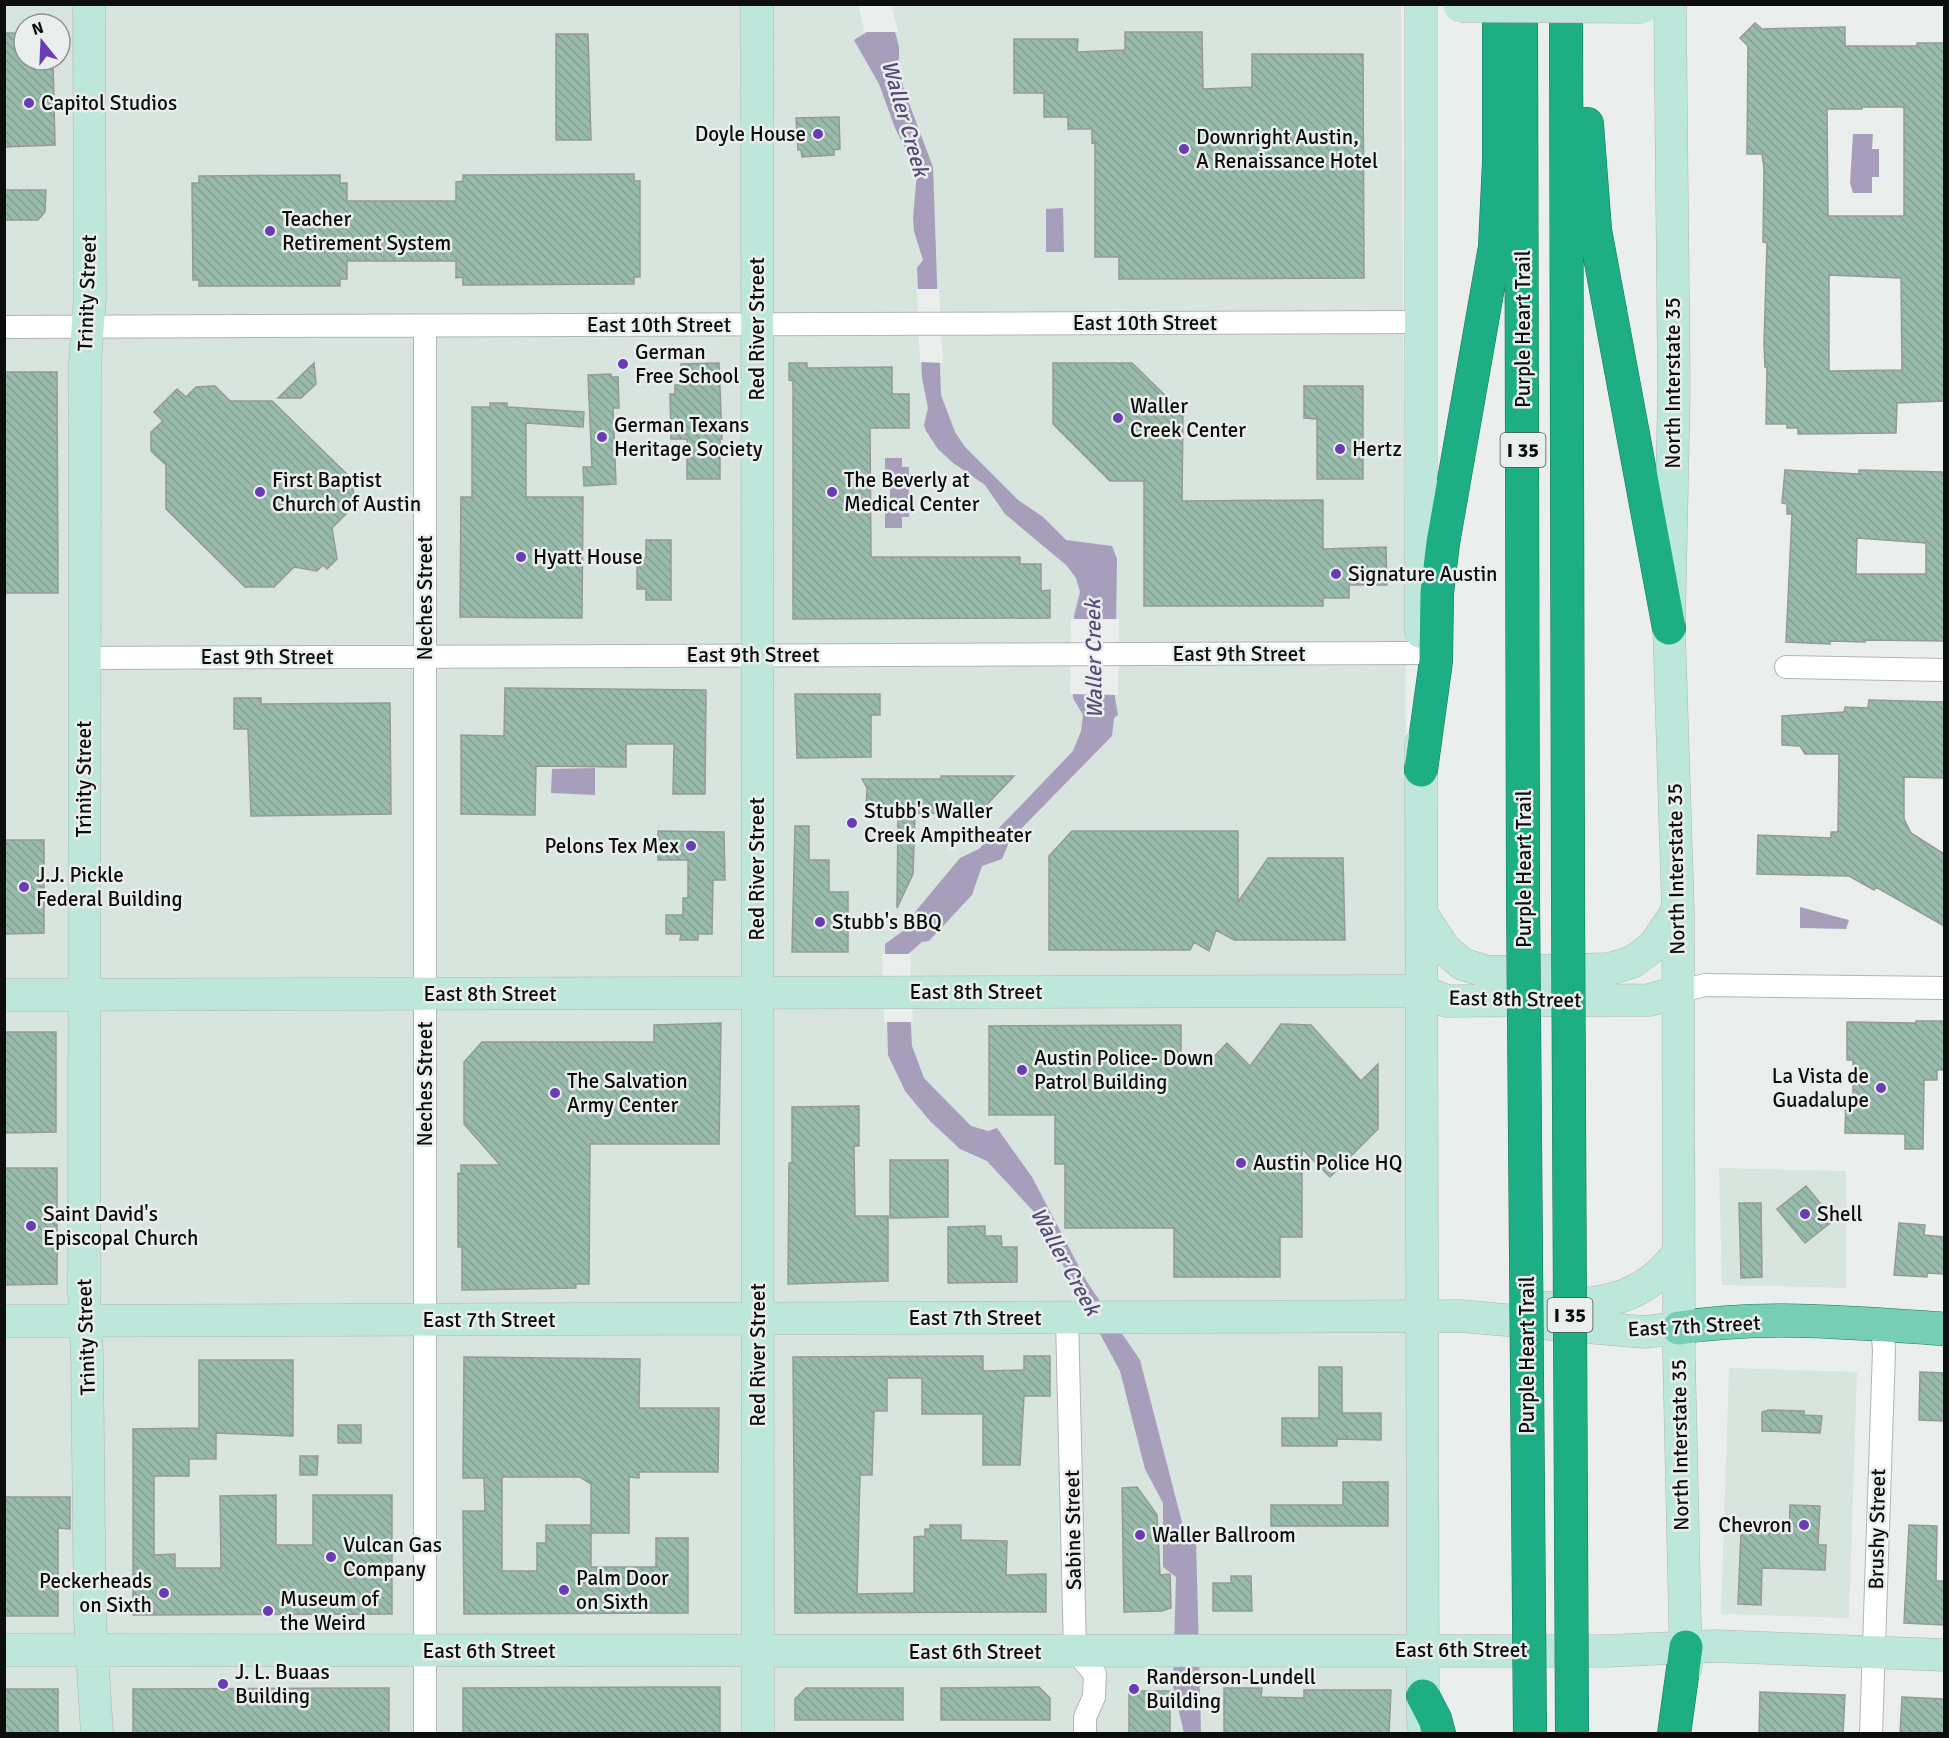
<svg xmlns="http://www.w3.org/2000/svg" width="1949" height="1738" font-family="Signika,sans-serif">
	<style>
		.built { fill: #d8e4de; fill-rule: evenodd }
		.water { fill: #a69ebb }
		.pier { fill: #eaeeed }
		.building { fill: url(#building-back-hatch); stroke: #969998; stroke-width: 1.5; fill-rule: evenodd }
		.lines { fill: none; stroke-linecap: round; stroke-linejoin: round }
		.street-casing { stroke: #b1b5b3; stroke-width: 24 }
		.secondary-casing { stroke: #b1b5b3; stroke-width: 33 }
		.primary-casing { stroke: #18765a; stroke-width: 34 }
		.highway-casing { stroke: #18765a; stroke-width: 34 }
		.street { stroke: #fff; stroke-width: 22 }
		.secondary { stroke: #bce7da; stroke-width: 32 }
		.primary { stroke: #78ceb5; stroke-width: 33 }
		.highway { stroke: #1eae83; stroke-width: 33 }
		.secondary-bridge-casing { stroke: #b1b5b3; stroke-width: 33; stroke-linecap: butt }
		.highway-bridge-casing { stroke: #18765a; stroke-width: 34; stroke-linecap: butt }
		.secondary-bridge { stroke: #bce7da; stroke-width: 32 }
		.highway-bridge { stroke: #1eae83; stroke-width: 33 }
		.poi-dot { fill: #6a3cb4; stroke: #eaeeed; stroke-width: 2 }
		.labels { text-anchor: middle; stroke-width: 5; stroke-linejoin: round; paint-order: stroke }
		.shield { fill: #eaeeed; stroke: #4f5050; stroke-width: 1.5 }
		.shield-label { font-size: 20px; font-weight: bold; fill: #0c0d0d }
		.poi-label { font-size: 21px; fill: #0c0d0d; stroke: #eaeeed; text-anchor: start }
		.street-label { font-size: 21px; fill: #0c0d0d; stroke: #eaeeed }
		.water-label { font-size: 22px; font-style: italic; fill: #574b77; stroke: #eaeeed }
	</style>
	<defs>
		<pattern id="building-back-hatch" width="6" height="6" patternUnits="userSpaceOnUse" patternTransform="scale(1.5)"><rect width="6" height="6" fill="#99bbac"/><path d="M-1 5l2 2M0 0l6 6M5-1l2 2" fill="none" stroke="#83a093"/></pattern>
	</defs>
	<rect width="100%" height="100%" fill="#eaeeed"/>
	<path class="built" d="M5 5H1401L1412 1670 1415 1733 5 1734ZM24 24H60V60H24Z
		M1719 1168 1846 1171V1288L1722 1285Z
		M1729 1368 1857 1372 1849 1618 1721 1614Z"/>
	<path class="water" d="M888 5 899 47V69L904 90 933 167 941 395 955 432 965 447 1018 500 1043 517 1066 540 1112 546 1117 559 1115 698 1118 715 1114 718 1112 736 1010 840 1002 859 982 866 972 895 929 941 922 942 907 955 912 1046 924 1078 971 1126 988 1131 997 1128 1032 1177 1087 1282 1140 1360 1184 1530 1196 1539 1201 1733H1184L1173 1687 1176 1577 1163 1567V1503L1145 1469 1120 1371 1035 1213 987 1161 960 1149 930 1121 905 1091 888 1055 885 944 907 928 910 918 960 858 979 849 1073 751 1081 731 1083 715 1073 698 1074 616 1080 592 1076 578 1066 565 1005 514 985 485 953 463 938 449 926 431 924 425 928 408 922 378 917 268 923 260 914 231 913 218 917 172 895 128 879 84 854 40 867 32Z
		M1853 134H1873L1872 149H1879V177H1872V193H1853L1850 183Z
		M1063 208 1064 252H1046V209Z
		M885 458H902V467H909V517H902V528H885V508L896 507 898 503 897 500 890 499V485H896L898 480 885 478Z
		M595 768V795L551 793 552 769Z
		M1800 907 1849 920 1846 929 1800 928Z"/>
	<path class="pier" d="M858 4H891L898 32H861L864 31Z
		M917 289H939L943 363 920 362Z
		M1071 619H1119L1118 695 1070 694Z
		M882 954H912L910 957 913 1022H884Z"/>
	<path class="building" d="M1755 23 1762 29 1845 27V46H1917V43H1944V401L1897 403 1896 433 1798 434V428H1787V424H1766L1767 367H1765L1764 344 1767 243 1763 242 1764 168 1762 154H1747L1748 46 1740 38ZM1862 107H1904V216H1828L1827 109H1862ZM1829 275 1901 278 1902 370 1829 371Z
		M1125 32H1202L1203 89 1252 87V54H1363L1364 278 1119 279V257H1095V142L1092 143V129H1068V117H1044V93H1014V39H1078L1077 52 1125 50Z
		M4 33H24V60H53L55 145 4 147Z
		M556 34H588L591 140H556Z
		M839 117 840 149 834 150V155L802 157 801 150H798L796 118Z
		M634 174V181H640V277H634V284L463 285V277L456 278V261H347V279H340V286H199V280H193L192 183H199V176L340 175V183H347V201H456V182L463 181V175Z
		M4 190H46L45 212 38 220H4Z
		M314 363 316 384 301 398H278Z
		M719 363 722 439H720V479H687V439H671L670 394H675V385H681V364Z
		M789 363H807V368L892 367V394H909V428H870L871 557H1020V564H1041V591L1050 590V618L793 619V381L789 380Z
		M1053 363H1132L1183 413 1182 501 1323 500V549L1386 547 1387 585H1349V598H1323V606H1144V481H1110L1053 424Z
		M4 372H57L58 593H4Z
		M611 374V377H618L619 408H613L616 484 584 486 583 467H592L588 375Z
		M215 386 230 401H272L352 479 355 505 332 528 337 559 327 569 323 565 317 571 294 567 274 587H245L166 509V465L151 451V432L163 421 154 412 177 389 186 397 196 387Z
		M1304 386H1363V479H1317V419L1304 418Z
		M490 403H507V407L584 412 583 427 526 423V497H583L582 618 460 617 461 497H472V407H490Z
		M1785 470 1859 474V470L1944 472V641L1865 640V642L1830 641V644L1786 642 1792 514H1787V504L1782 503ZM1857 538 1926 543V574H1856Z
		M646 540H671V600H646V589H637V558H646Z
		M505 688 706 690 705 794H673L674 744H626V767L536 766 535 815 461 814V735L504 736Z
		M795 694H880V715H871V757L797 758Z
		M234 698H261V704L390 703 391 814 251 816 248 729H234Z
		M1869 700 1944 702V778L1904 777V819L1911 833 1944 854V926L1876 887 1874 890 1849 876 1757 874 1758 835 1831 838V832H1838L1839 754H1805L1800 746 1782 745V716L1844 712 1845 707 1868 708Z
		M941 776H1014L978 814 915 813 913 874 897 908 898 814H866L867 788 862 779H941Z
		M795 826H809V860H829V892H848V952H792Z
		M658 831 724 832 725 880H713L712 934H698V940H680L681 934H666V915H683V898H688V860H658Z
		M1072 831H1238V902L1268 858H1343L1345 940H1234L1216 930 1209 951 1194 942 1190 950H1049V856Z
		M4 840H44V933L4 934Z
		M1916 1021H1944V1070H1937V1080H1924L1923 1149H1905V1134L1845 1133 1846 1096H1853V1060H1847V1022L1916 1023Z
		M721 1023 719 1144H590L589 1284H576V1288L462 1290V1247H458V1173L461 1174V1165H500L464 1124V1062L482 1042H654V1025Z
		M1281 1024 1311 1025 1361 1081 1378 1064V1129L1330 1177 1302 1149V1237H1280V1277H1174V1228H1065V1164H1055V1115H989V1026L1181 1025V1063L1206 1065 1227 1043 1250 1066Z
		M4 1032H56V1132L4 1133Z
		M859 1106V1146H854L855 1216H888V1281L788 1284 789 1163H792V1107Z
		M890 1160H948V1217L890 1218Z
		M4 1168H57V1284L4 1285Z
		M1806 1186 1834 1220 1805 1243 1777 1209Z
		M1739 1203H1761L1762 1277 1741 1278Z
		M1899 1223 1925 1225 1924 1235 1944 1237V1274L1927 1273V1277L1894 1275Z
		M985 1226V1236H1001L1002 1247H1017V1282L948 1283V1227Z
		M983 1356V1371L1024 1370V1356H1050V1396H1024L1020 1465H983V1414H922V1378H887V1411H874L872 1475H860L857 1594 914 1593V1537L925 1536V1529H930V1525H961V1540L1007 1541 1006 1575 1046 1574V1612L795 1613 793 1357Z
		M464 1357 640 1359 639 1408H719L718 1472H639V1478L629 1477V1533H591V1484L580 1477H502V1571H537V1543H546V1525H591V1567H656V1538H688V1613L464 1614 463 1511H485L484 1478H463Z
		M199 1360H293V1436L216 1433V1459H189V1476H154V1555L175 1554V1568H221L220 1496 276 1495V1545H313V1495H392V1614L133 1615V1429L199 1428Z
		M1319 1367H1342V1413H1381V1440L1337 1439V1446H1282V1418H1319Z
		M1920 1372 1944 1373V1421L1919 1420Z
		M1769 1410 1804 1411V1415L1822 1416 1820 1433 1762 1431V1412Z
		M338 1425H361V1443H338Z
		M300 1456H318L317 1475H300Z
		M1343 1482H1388V1526H1271V1505H1343Z
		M1137 1487 1157 1515 1160 1575 1170 1574 1171 1608 1162 1611 1124 1612 1122 1488Z
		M4 1497H70V1529L58 1528V1616H4Z
		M1790 1505 1820 1506 1818 1545H1826L1825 1570 1762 1568 1761 1605 1738 1604 1741 1532 1789 1534Z
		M1909 1525 1937 1526 1936 1581H1944V1625L1904 1623Z
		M1231 1576H1251L1252 1611H1213V1583H1231Z
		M672 1687H720V1734H463V1688Z
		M1039 1687 1050 1698V1720H941V1688Z
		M360 1688H389V1734H133V1689Z
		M806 1688H903V1720H795V1699Z
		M1224 1688H1262L1261 1697 1304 1698V1690H1391L1389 1734H1224Z
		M4 1689H58V1734H4Z
		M1129 1691H1170V1734H1129Z
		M1760 1692 1845 1695 1843 1734H1759Z
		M1902 1697 1944 1699V1734H1900Z"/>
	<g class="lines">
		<defs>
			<path id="street" d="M425 326V1734
				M4 327 1421 322
				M85 658 1421 653
				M1786 667 1944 670
				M1678 992 1705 985 1944 988
				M1067 1318 1075 1651 1095 1674 1094 1697 1085 1717V1734
				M1871 1734 1884 1350 1882 1325"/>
			<path id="secondary" d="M89 4 90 296 85 362 84 1294 87 1355 90 1619 97 1734
				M757 4 758 1734
				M1421 4V632
				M1670 4 1674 390 1669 628 1678 910 1679 1356 1686 1667
				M1421 744 1423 1724
				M1421 913 1444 948 1462 964 1488 972 1609 969 1632 962 1654 946 1678 910
				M4 995 1391 991H1421L1447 1001 1649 1000 1678 992
				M1545 1308C1602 1302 1641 1303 1678 1253
				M4 1321 1460 1316 1644 1332 1679 1328
				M4 1650 1606 1651 1716 1646 1944 1655"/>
			<path id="primary" d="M1679 1328C1765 1314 1857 1323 1944 1329"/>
			<path id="highway" d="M1521 4 1523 896
				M1566 4 1568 896
				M1587 124 1595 230 1669 628
				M1421 770 1436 661 1437 593 1443 543 1495 247 1499 162V4
				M1423 1696 1435 1719 1439 1734
				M1674 1734 1686 1647"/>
		</defs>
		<use href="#street" class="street-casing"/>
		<use href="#secondary" class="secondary-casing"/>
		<use href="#primary" class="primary-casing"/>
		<use href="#highway" class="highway-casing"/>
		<use href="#street" class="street"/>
		<use href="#secondary" class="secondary"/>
		<use href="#primary" class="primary"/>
		<use href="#highway" class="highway"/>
		<defs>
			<path id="secondary-bridge" d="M1460 6 1642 7"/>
			<path id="highway-bridge" d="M1523 896 1530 1734
				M1568 896 1572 1734"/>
		</defs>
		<use href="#secondary-bridge" class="secondary-bridge-casing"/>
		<use href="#highway-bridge" class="highway-bridge-casing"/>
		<use href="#secondary-bridge" class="secondary-bridge"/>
		<use href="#highway-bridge" class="highway-bridge"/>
	</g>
	<g class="poi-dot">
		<circle cx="29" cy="103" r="6"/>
		<circle cx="818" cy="134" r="6"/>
		<circle cx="1184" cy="149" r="6"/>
		<circle cx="270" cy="231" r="6"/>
		<circle cx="623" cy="364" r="6"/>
		<circle cx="1118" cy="418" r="6"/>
		<circle cx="602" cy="437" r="6"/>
		<circle cx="1340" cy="449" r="6"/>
		<circle cx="260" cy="492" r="6"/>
		<circle cx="832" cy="492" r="6"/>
		<circle cx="521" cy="557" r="6"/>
		<circle cx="1336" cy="574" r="6"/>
		<circle cx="852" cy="823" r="6"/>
		<circle cx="691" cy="846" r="6"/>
		<circle cx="24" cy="887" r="6"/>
		<circle cx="820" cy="922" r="6"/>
		<circle cx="1022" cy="1070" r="6"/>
		<circle cx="1881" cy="1088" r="6"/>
		<circle cx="555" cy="1093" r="6"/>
		<circle cx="1241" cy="1163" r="6"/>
		<circle cx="1805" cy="1214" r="6"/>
		<circle cx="31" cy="1226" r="6"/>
		<circle cx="1804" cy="1525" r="6"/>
		<circle cx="1140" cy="1535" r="6"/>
		<circle cx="331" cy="1557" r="6"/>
		<circle cx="564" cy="1590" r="6"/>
		<circle cx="164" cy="1593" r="6"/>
		<circle cx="268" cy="1611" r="6"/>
		<circle cx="223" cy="1684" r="6"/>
		<circle cx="1134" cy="1689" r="6"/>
	</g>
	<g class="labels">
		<g class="shield">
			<rect x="1500.5" y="433" width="45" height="34" rx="4.5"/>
			<rect x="1547.5" y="1298" width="45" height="34" rx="4.5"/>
		</g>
		<g class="shield-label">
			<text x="1523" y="457">I 35</text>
			<text x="1570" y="1322">I 35</text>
		</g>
		<g class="poi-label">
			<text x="41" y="110">Capitol Studios</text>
			<text x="806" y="141" text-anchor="end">Doyle House</text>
			<text x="1196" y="144">Downright Austin,<tspan x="1196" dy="24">A Renaissance Hotel</tspan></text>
			<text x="282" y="226">Teacher<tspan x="282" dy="24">Retirement System</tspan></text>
			<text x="635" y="359">German<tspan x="635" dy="24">Free School</tspan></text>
			<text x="1130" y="413">Waller<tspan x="1130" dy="24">Creek Center</tspan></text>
			<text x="614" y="432">German Texans<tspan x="614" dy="24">Heritage Society</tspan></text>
			<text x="1352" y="456">Hertz</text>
			<text x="272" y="487">First Baptist<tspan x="272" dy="24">Church of Austin</tspan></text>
			<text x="844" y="487">The Beverly at<tspan x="844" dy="24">Medical Center</tspan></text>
			<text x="533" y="564">Hyatt House</text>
			<text x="1348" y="581">Signature Austin</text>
			<text x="864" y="818">Stubb's Waller<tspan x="864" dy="24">Creek Ampitheater</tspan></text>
			<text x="679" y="853" text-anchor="end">Pelons Tex Mex</text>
			<text x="36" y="882">J.J. Pickle<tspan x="36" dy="24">Federal Building</tspan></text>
			<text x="832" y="929">Stubb's BBQ</text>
			<text x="1034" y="1065">Austin Police- Down<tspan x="1034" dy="24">Patrol Building</tspan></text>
			<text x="1869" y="1083" text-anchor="end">La Vista de<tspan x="1869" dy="24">Guadalupe</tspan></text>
			<text x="567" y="1088">The Salvation<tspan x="567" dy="24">Army Center</tspan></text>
			<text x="1253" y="1170">Austin Police HQ</text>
			<text x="43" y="1221">Saint David's<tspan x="43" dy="24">Episcopal Church</tspan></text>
			<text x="1817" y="1221">Shell</text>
			<text x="1792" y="1532" text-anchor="end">Chevron</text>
			<text x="1152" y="1542">Waller Ballroom</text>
			<text x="343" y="1552">Vulcan Gas<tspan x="343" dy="24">Company</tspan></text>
			<text x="576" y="1585">Palm Door<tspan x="576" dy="24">on Sixth</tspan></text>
			<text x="152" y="1588" text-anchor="end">Peckerheads<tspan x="152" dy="24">on Sixth</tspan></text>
			<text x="280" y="1606">Museum of<tspan x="280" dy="24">the Weird</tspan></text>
			<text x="235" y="1679">J. L. Buaas<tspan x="235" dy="24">Building</tspan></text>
			<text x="1146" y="1684">Randerson-Lundell<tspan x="1146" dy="24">Building</tspan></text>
		</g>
		<g class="street-label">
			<text transform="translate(87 293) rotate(-88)" y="7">Trinity Street</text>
			<text x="1145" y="330">East 10th Street</text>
			<text x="659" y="332">East 10th Street</text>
			<text transform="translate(757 329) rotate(-90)" y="7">Red River Street</text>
			<text transform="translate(1523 329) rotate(-90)" y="7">Purple Heart Trail</text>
			<text transform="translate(1673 383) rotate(-90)" y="7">North Interstate 35</text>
			<text transform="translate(425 598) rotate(-90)" y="7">Neches Street</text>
			<text x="1239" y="661">East 9th Street</text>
			<text x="753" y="662">East 9th Street</text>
			<text x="267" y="664">East 9th Street</text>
			<text transform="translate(84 779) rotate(-90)" y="7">Trinity Street</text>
			<text transform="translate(757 869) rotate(-90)" y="7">Red River Street</text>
			<text transform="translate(1524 869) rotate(-90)" y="7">Purple Heart Trail</text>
			<text transform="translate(1676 869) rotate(-91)" y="7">North Interstate 35</text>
			<text x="976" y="999">East 8th Street</text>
			<text x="490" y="1001">East 8th Street</text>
			<text transform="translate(1515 999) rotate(1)" y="7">East 8th Street</text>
			<text transform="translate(425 1084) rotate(-90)" y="7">Neches Street</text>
			<text x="975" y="1325">East 7th Street</text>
			<text x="489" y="1327">East 7th Street</text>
			<text transform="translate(1694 1326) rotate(-3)" y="7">East 7th Street</text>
			<text transform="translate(86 1337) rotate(-92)" y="7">Trinity Street</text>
			<text transform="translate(758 1355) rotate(-90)" y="7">Red River Street</text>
			<text transform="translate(1527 1355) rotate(-90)" y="7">Purple Heart Trail</text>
			<text transform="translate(1680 1445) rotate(-91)" y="7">North Interstate 35</text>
			<text transform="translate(1877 1529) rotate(-89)" y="7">Brushy Street</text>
			<text transform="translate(1073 1530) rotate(-91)" y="7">Sabine Street</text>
			<text x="1461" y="1657">East 6th Street</text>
			<text x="489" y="1658">East 6th Street</text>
			<text x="975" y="1659">East 6th Street</text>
		</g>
		<g class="water-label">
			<text transform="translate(906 118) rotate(74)" y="8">Waller Creek</text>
			<text transform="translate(1093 659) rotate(-91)" y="8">Waller Creek</text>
			<text transform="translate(1066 1261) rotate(61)" y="8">Waller Creek</text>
		</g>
	</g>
	<rect width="1949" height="1738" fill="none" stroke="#0c0d0d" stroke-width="12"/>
	<g transform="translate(42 42) rotate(342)"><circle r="28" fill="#eaeeed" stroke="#919493" stroke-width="1.5"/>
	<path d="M0-4.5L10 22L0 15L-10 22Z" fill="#6a3cb4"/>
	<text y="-9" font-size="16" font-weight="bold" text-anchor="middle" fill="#0c0d0d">N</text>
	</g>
</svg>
